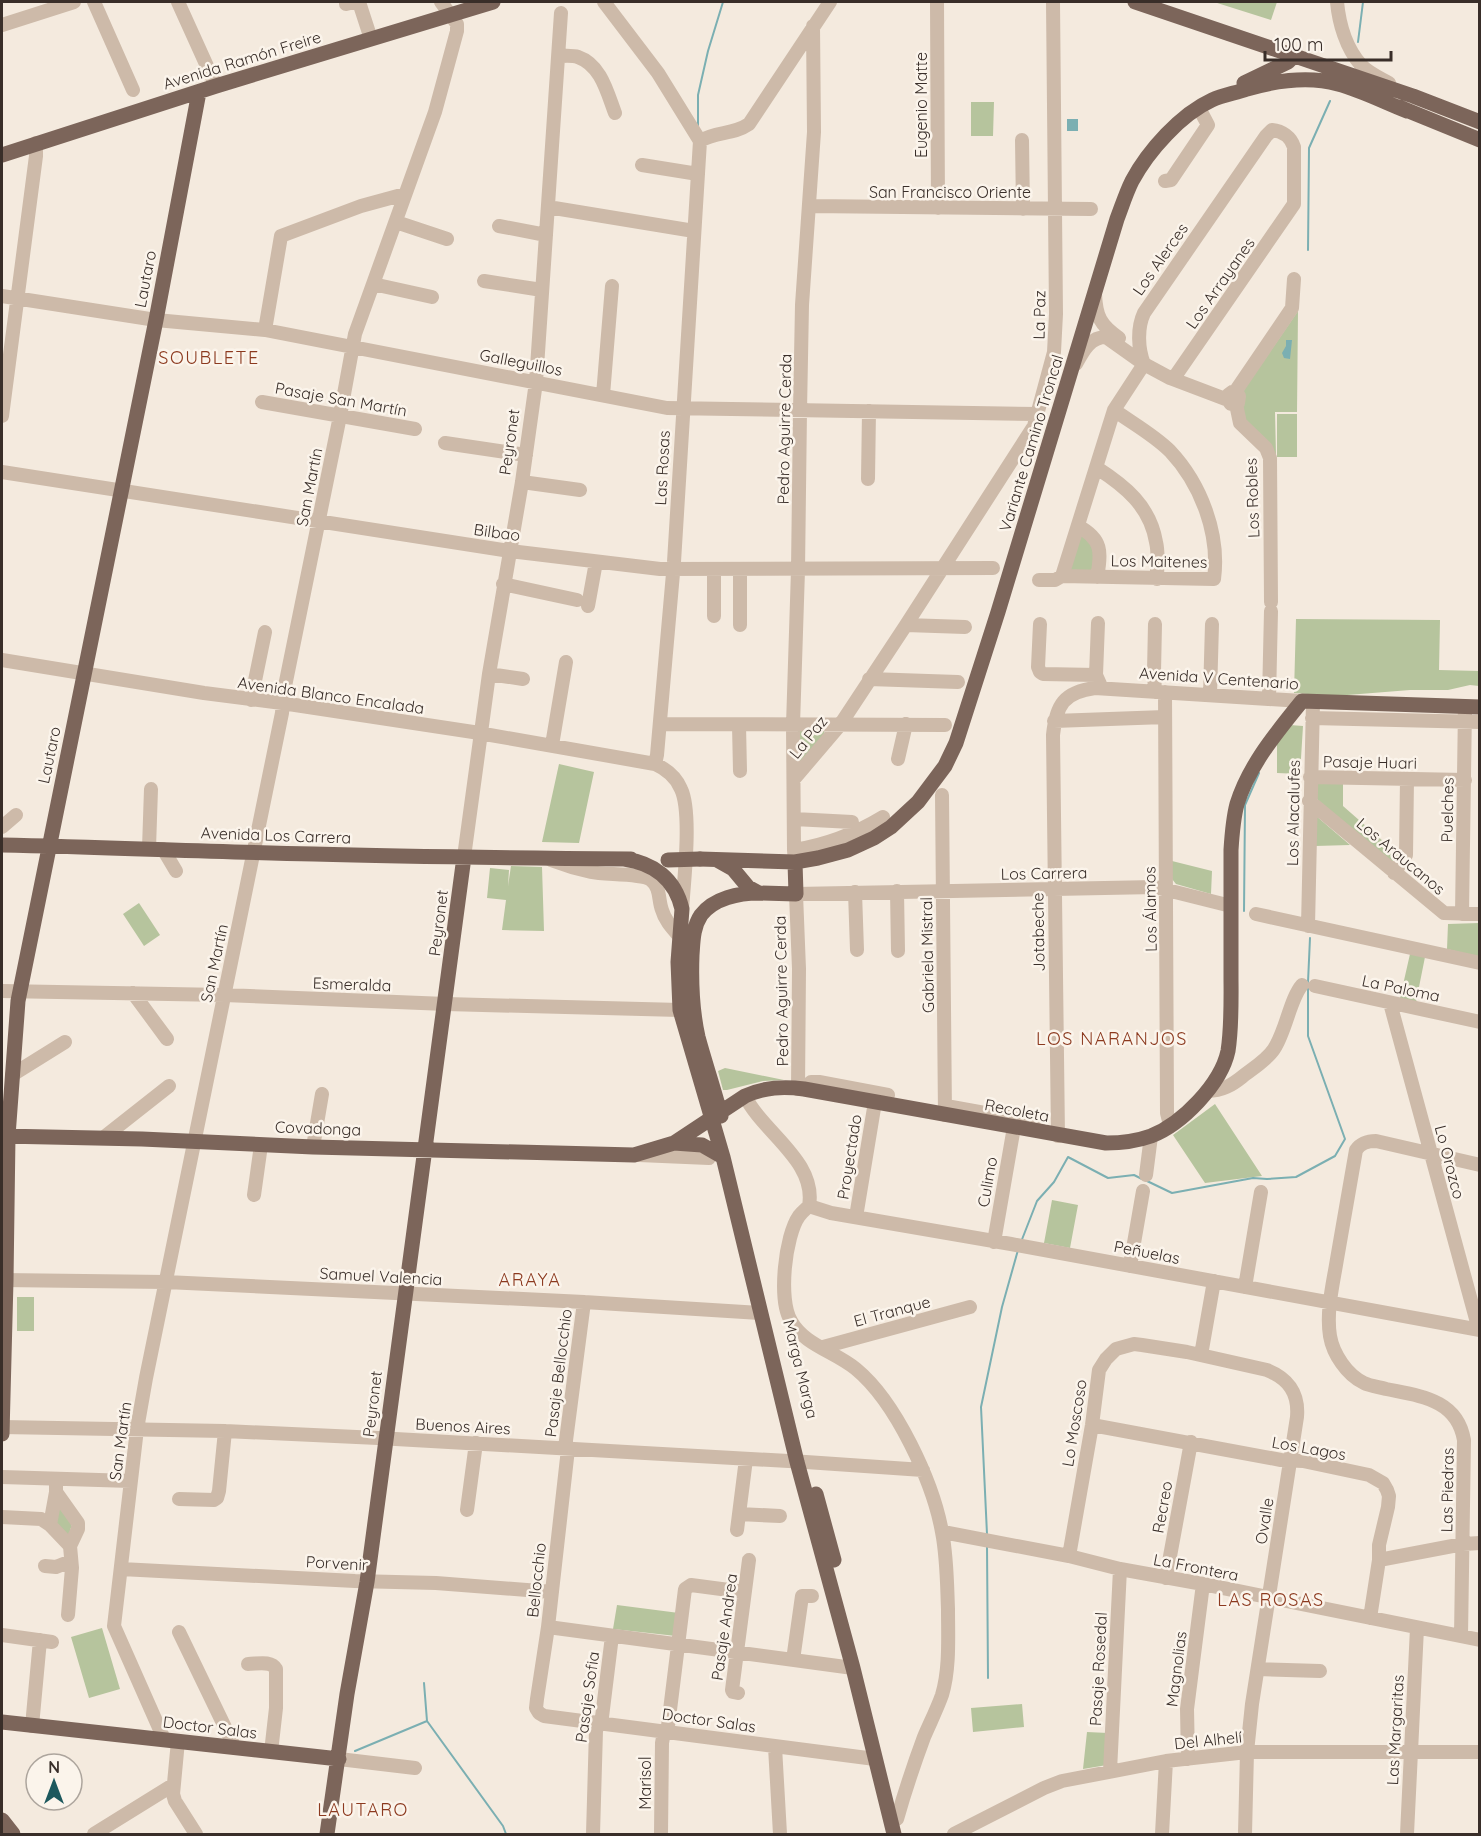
<svg xmlns="http://www.w3.org/2000/svg" width="1481" height="1836" font-family="Quicksand,sans-serif">
	<style>
		.green { fill: #b6c49d }
		.water { fill: #7bafb2 }
		.lines { fill: none; stroke-linecap: round; stroke-linejoin: round }
		.stream { stroke: #7bafb2; stroke-width: 2 }
		.minor { stroke: #cdbaa9; stroke-width: 14 }
		.major { stroke: #7c655a; stroke-width: 15 }
		.major-bridge { stroke: #7c655a; stroke-width: 15 }
		.labels { text-anchor: middle; stroke-width: 5; stroke-linejoin: round; paint-order: stroke }
		.street-label { font-size: 16px; fill: #392e29; stroke: #fbf4eb }
		.neighbourhood-label { font-size: 18px; letter-spacing: 1.5px; fill: #8c3a1f; stroke: #fbf4eb }
	</style>
	<rect width="100%" height="100%" fill="#f4eade"/>
	<path class="green" d="M1214 2H1277L1271 20Z
		M971 102H994L993 136H971Z
		M1298 311 1297 412H1275L1276 455 1245 420 1243 408V391Z
		M1277 414H1297V457H1277Z
		M1081 533 1093 546V570L1086 574 1066 569Z
		M1296 619 1440 620 1439 670 1479 671V686L1470 685 1448 690H1410L1335 696 1294 693Z
		M1290 725 1303 726 1300 774 1277 773V743Z
		M798 729 824 730 825 736 802 764H798Z
		M559 764 594 772 579 843 542 842Z
		M1317 782H1343V806L1400 856 1392 862 1322 804 1316 798Z
		M1315 815 1350 845 1315 846Z
		M1172 861 1212 871 1211 894 1176 884 1172 879Z
		M511 866 542 867 544 931 502 930 506 900 487 898 490 868 509 870 508 886Z
		M139 903 160 935 144 946 123 914Z
		M1479 923V957L1447 949 1448 924Z
		M1410 954 1425 957 1416 1002 1400 998Z
		M725 1068 784 1080 763 1081 727 1090H723L718 1071Z
		M1215 1104 1262 1176 1205 1183 1173 1135Z
		M1052 1200 1078 1205 1070 1248 1044 1243Z
		M17 1297H34V1331H17Z
		M58 1501 72 1524 68 1538 55 1525Z
		M617 1605 679 1613 676 1636 613 1629Z
		M102 1628 120 1689 89 1698 71 1637Z
		M1022 1704 1024 1727 973 1732 971 1708Z
		M1087 1732 1108 1733 1107 1765 1083 1769Z"/>
	<path class="water" d="M1067 119H1078V131H1067Z
		M1286 340H1292L1290 359 1284 358 1282 353 1286 346Z"/>
	<g class="lines">
		<path class="stream" d="M1358 42 1363 2
			M698 127V95L708 51 723 2
			M1308 250 1309 148 1330 101
			M1244 911 1245 805 1259 773
			M1308 982 1310 938
			M1147 1181 1172 1193 1253 1178 1267 1179 1296 1177 1335 1156 1345 1139 1308 1036V988
			M1021 1242 1037 1201 1054 1182 1068 1157 1108 1178 1134 1175 1142 1179
			M987 1534 981 1407 1002 1307 1018 1250
			M987 1546 988 1678
			M424 1683 427 1721 503 1826 506 1834
			M355 1751 427 1721"/>
		<path class="minor" d="M94 2 133 90
			M178 2 216 86
			M346 2V4L354 2
			M359 2 371 39
			M604 2 658 73 700 141 674 562 657 755 655 764
			M937 2 938 208
			M1337 2C1339 23 1346 48 1361 65 1368 73 1380 78 1389 83
			M2 25 74 2
			M558 56C564 56 572 55 578 57 601 65 607 92 615 113
			M1022 140 1023 209
			M700 141C716 131 733 135 749 124L830 2
			M642 165 698 174
			M1165 181 1171 180 1208 125 1199 108
			M810 206 1091 209
			M548 207 694 231
			M396 222 447 239
			M499 226 546 235
			M484 281 542 290
			M373 284 432 297
			M1095 294C1096 316 1100 325 1119 338
			M2 296 156 320 265 330 667 408 1038 414
			M265 330 281 236 361 206 405 194
			M1076 364C1083 351 1090 337 1106 337L1144 364 1170 378 1228 400 1231 404 1238 403 1239 396 1236 393 1232 392 1228 395V400
			M1236 393 1237 389 1292 308 1294 279
			M603 395 612 286
			M262 402 415 429
			M1236 404 1240 423 1266 448 1270 458 1271 602
			M2 416 36 156V143
			M445 443 526 455
			M1097 468C1125 486 1150 506 1156 542 1159 554 1157 566 1157 579
			M2 472 510 551 660 569 993 568
			M868 479 869 411
			M522 482 580 490
			M1078 526C1102 539 1102 552 1097 577
			M714 569V616
			M1062 576 1114 410 1144 364C1138 349 1137 328 1144 313L1266 136 1272 130C1282 131 1291 137 1294 147V204L1176 375 1170 378
			M1039 580H1055L1062 576 1214 579C1220 534 1201 484 1170 451 1154 435 1132 423 1114 410
			M503 584 577 600
			M588 606 596 562
			M1098 623 1096 675 1100 684
			M1040 624 1038 667 1040 672 1043 674 1096 675
			M1155 624 1154 672 1155 692
			M740 625V569
			M906 625 965 627
			M2 660 204 693 282 703 473 732 655 764C666 769 676 777 681 789 692 812 684 881 682 909
			M489 674 523 679
			M869 679 958 682
			M1165 692 1167 1113 1170 1125
			M1210 695 1212 624
			M1269 699 1271 611
			M251 700 265 632
			M1312 718 1480 722
			M1054 721 1165 717
			M660 724 945 725
			M739 725 740 771
			M552 745 566 662
			M898 759 906 724
			M1310 777 1465 780
			M794 779 840 725 906 625 1034 426 1054 352 1056 314 1053 2
			M942 795 945 1115
			M1309 801 1444 913 1480 914
			M794 819 852 822
			M2 827 16 815
			M149 848 151 789
			M163 849 176 871
			M794 850C826 845 855 834 883 817
			M464 857 489 674 522 482 536 382 561 13
			M551 860C564 865 577 869 591 872 604 875 642 873 651 880 661 888 658 900 662 910 665 921 673 929 680 937
			M795 862 794 850 793 725 798 570 800 411 802 305 814 132 813 26
			M1394 873 1406 855 1407 779
			M897 891 898 951
			M855 892 857 950
			M1256 914 1480 963
			M1462 914 1465 707
			M1308 926 1313 702
			M1315 986 1480 1022
			M2 991 224 995 446 1004 680 1010 686 1018
			M133 993 167 1039
			M1390 1003 1479 1330
			M12 1075 65 1042
			M798 1089 799 969 796 894 1155 887 1231 906
			M804 1089 811 1082H819L888 1095
			M1208 1091C1222 1091 1232 1085 1242 1077 1252 1069 1267 1060 1274 1049 1286 1031 1290 999 1302 985
			M745 1096C763 1133 817 1161 809 1206 806 1209 802 1212 799 1216 785 1236 778 1300 791 1321 804 1345 836 1352 856 1369 896 1402 933 1482 942 1532 947 1557 947 1584 948 1609 948 1637 950 1668 942 1695 937 1709 930 1723 924 1737 914 1764 905 1791 897 1819
			M946 1106 1036 1122
			M1058 1136 1053 735C1056 705 1064 692 1095 688L1302 701
			M103 1138 169 1086
			M313 1147 322 1094
			M639 1155 709 1158
			M1146 1175 1151 1136
			M254 1195 261 1145
			M809 1206 831 1213 1011 1244 1480 1330
			M856 1217 875 1102
			M994 1242 1014 1127
			M1130 1266 1143 1191
			M2 1280 166 1282 584 1302 760 1313
			M1245 1287 1261 1192
			M823 1347 970 1307
			M1201 1355 1214 1281
			M1092 1425 1281 1460 1303 1461 1369 1475 1383 1483 1387 1490 1389 1496 1388 1507 1379 1545V1560L1370 1618
			M2 1427 225 1431 378 1438 806 1462 923 1470
			M565 1448 584 1302
			M568 1449 548 1627 537 1699 536 1708 539 1713 544 1716 875 1759
			M2 1477 131 1481
			M56 1479V1492L78 1523V1529L70 1546
			M179 1499 214 1500 217 1498 219 1491 225 1431
			M467 1510 476 1443
			M739 1514 780 1516
			M2 1517 41 1519 50 1525 70 1546 72 1568 68 1615
			M50 1525 56 1492
			M737 1530 746 1459
			M943 1532 1069 1556 1120 1569 1203 1584 1480 1640
			M1069 1556 1092 1425 1099 1370 1106 1359 1116 1349 1134 1344 1142 1345 1187 1352 1267 1370C1289 1379 1299 1393 1297 1417L1252 1704 1247 1752 1245 1834
			M1379 1560 1463 1544 1480 1543
			M45 1566 56 1567 71 1561
			M121 1569 355 1581 436 1583 552 1592
			M1166 1578 1191 1442
			M548 1627 853 1668
			M179 1632 235 1748
			M2 1635 52 1642
			M1461 1636 1464 1440C1457 1399 1420 1396 1386 1389 1379 1387 1370 1386 1364 1383 1347 1375 1333 1354 1330 1336 1326 1311 1333 1284 1337 1259 1343 1223 1350 1186 1356 1150 1361 1143 1367 1141 1376 1141L1480 1165
			M793 1660 802 1596H812
			M248 1664C257 1664 271 1660 276 1669V1708L271 1752
			M1258 1669 1320 1671
			M738 1693 733 1692 732 1690 749 1560
			M32 1726 40 1640
			M164 1739 114 1626 137 1429 146 1378 282 713 283 696 340 416 355 334 435 112 457 31V24L441 2
			M178 1741 173 1794 175 1801 196 1834
			M775 1747 780 1834
			M339 1759 415 1768
			M1188 1759 1187 1709 1203 1584
			M1110 1771 1120 1569
			M94 1834 173 1785
			M593 1834 596 1730 602 1717 612 1636
			M661 1834 662 1743 664 1732 668 1726 685 1589 691 1585 744 1592
			M954 1834 1044 1788 1062 1781 1166 1761 1247 1752H1480
			M1162 1834 1166 1761
			M1407 1834 1417 1628"/>
		<path class="major" d="M1135 2 1413 96 1480 122
			M1244 83 1288 62 1294 56
			M1399 107 1480 140
			M2 155 216 86 493 2
			M2 845C106 847 210 852 314 854 420 857 526 858 631 859
			M624 859C654 863 675 879 682 909L678 962 680 1010 723 1157 797 1462 853 1668 894 1834
			M700 859 795 862 818 858 848 850 874 838 891 827 918 802 945 766 956 743 998 612 1117 219C1122 206 1126 193 1132 181 1148 151 1181 114 1212 100 1223 95 1236 93 1247 89 1275 81 1309 76 1338 84 1361 90 1384 102 1407 111
			M717 860 733 869 748 887 759 893 796 894 795 862
			M721 1116C714 1089 705 1063 698 1037 692 1010 691 982 692 955 693 941 693 927 701 915 714 898 739 893 759 893
			M2 1136 142 1139 313 1147 634 1155 674 1143 745 1096C765 1087 783 1086 804 1089L1106 1143C1120 1143 1137 1141 1151 1136 1182 1124 1221 1084 1228 1051 1232 1026 1231 998 1231 973 1231 932 1231 891 1231 850 1232 834 1233 819 1237 804 1249 765 1277 732 1302 701L1480 707
			M674 1143 702 1145 723 1157
			M2 1434 6 1280 8 1136 18 1001 156 320 199 92
			M816 1494 834 1560
			M2 1722 339 1759
			M2 1820 13 1834
			M327 1834 347 1694 367 1582 464 857"/>
		<path class="major-bridge" d="M668 860 700 859"/>
	</g>
	<g class="labels">
		<g class="street-label">
			<text transform="translate(242 60) rotate(-17)" y="6">Avenida Ramón Freire</text>
			<text transform="translate(921 105) rotate(-90)" y="6">Eugenio Matte</text>
			<text x="950" y="198">San Francisco Oriente</text>
			<text transform="translate(1160 259) rotate(-55)" y="6">Los Alerces</text>
			<text transform="translate(145 279) rotate(-79)" y="6">Lautaro</text>
			<text transform="translate(1220 283) rotate(-55)" y="6">Los Arrayanes</text>
			<text transform="translate(1039 315) rotate(-89)" y="6">La Paz</text>
			<text transform="translate(521 362) rotate(11)" y="6">Galleguillos</text>
			<text transform="translate(341 399) rotate(10)" y="6">Pasaje San Martín</text>
			<text transform="translate(784 429) rotate(-89)" y="6">Pedro Aguirre Cerda</text>
			<text transform="translate(509 442) rotate(-82)" y="6">Peyronet</text>
			<text transform="translate(1031 443) rotate(-73)" y="6">Variante Camino Troncal</text>
			<text transform="translate(662 468) rotate(-87)" y="6">Las Rosas</text>
			<text transform="translate(309 487) rotate(-79)" y="6">San Martín</text>
			<text transform="translate(1252 498) rotate(-92)" y="6">Los Robles</text>
			<text transform="translate(497 532) rotate(8)" y="6">Bilbao</text>
			<text transform="translate(1159 561) rotate(1)" y="6">Los Maitenes</text>
			<text transform="translate(1219 678) rotate(4)" y="6">Avenida V Centenario</text>
			<text transform="translate(331 695) rotate(8)" y="6">Avenida Blanco Encalada</text>
			<text transform="translate(808 737) rotate(-51)" y="6">La Paz</text>
			<text transform="translate(49 755) rotate(-78)" y="6">Lautaro</text>
			<text transform="translate(1370 762) rotate(1)" y="6">Pasaje Huari</text>
			<text transform="translate(1447 810) rotate(-89)" y="6">Puelches</text>
			<text transform="translate(1293 813) rotate(-89)" y="6">Los Alacalufes</text>
			<text transform="translate(276 835) rotate(2)" y="6">Avenida Los Carrera</text>
			<text transform="translate(1401 856) rotate(40)" y="6">Los Araucanos</text>
			<text transform="translate(1044 873) rotate(-1)" y="6">Los Carrera</text>
			<text transform="translate(1150 909) rotate(-91)" y="6">Los Álamos</text>
			<text transform="translate(438 923) rotate(-83)" y="6">Peyronet</text>
			<text transform="translate(1038 932) rotate(-91)" y="6">Jotabeche</text>
			<text transform="translate(927 955) rotate(-91)" y="6">Gabriela Mistral</text>
			<text transform="translate(214 963) rotate(-78)" y="6">San Martín</text>
			<text transform="translate(352 984) rotate(2)" y="6">Esmeralda</text>
			<text transform="translate(1401 988) rotate(12)" y="6">La Paloma</text>
			<text transform="translate(781 991) rotate(-91)" y="6">Pedro Aguirre Cerda</text>
			<text transform="translate(1017 1110) rotate(11)" y="6">Recoleta</text>
			<text transform="translate(318 1128) rotate(2)" y="6">Covadonga</text>
			<text transform="translate(849 1157) rotate(-81)" y="6">Proyectado</text>
			<text transform="translate(1450 1162) rotate(75)" y="6">Lo Orozco</text>
			<text transform="translate(987 1182) rotate(-80)" y="6">Culimo</text>
			<text transform="translate(1147 1252) rotate(11)" y="6">Peñuelas</text>
			<text transform="translate(381 1276) rotate(3)" y="6">Samuel Valencia</text>
			<text transform="translate(892 1311) rotate(-15)" y="6">El Tranque</text>
			<text transform="translate(801 1369) rotate(76)" y="6">Marga Marga</text>
			<text transform="translate(558 1373) rotate(-83)" y="6">Pasaje Bellocchio</text>
			<text transform="translate(372 1404) rotate(-83)" y="6">Peyronet</text>
			<text transform="translate(1074 1423) rotate(-81)" y="6">Lo Moscoso</text>
			<text transform="translate(463 1426) rotate(3)" y="6">Buenos Aires</text>
			<text transform="translate(120 1441) rotate(-82)" y="6">San Martín</text>
			<text transform="translate(1309 1448) rotate(10)" y="6">Los Lagos</text>
			<text transform="translate(1447 1490) rotate(-89)" y="6">Las Piedras</text>
			<text transform="translate(1162 1507) rotate(-80)" y="6">Recreo</text>
			<text transform="translate(1264 1521) rotate(-81)" y="6">Ovalle</text>
			<text transform="translate(337 1563) rotate(3)" y="6">Porvenir</text>
			<text transform="translate(1196 1567) rotate(11)" y="6">La Frontera</text>
			<text transform="translate(536 1580) rotate(-84)" y="6">Bellocchio</text>
			<text transform="translate(724 1627) rotate(-82)" y="6">Pasaje Andrea</text>
			<text transform="translate(1098 1669) rotate(-87)" y="6">Pasaje Rosedal</text>
			<text transform="translate(1176 1669) rotate(-83)" y="6">Magnolias</text>
			<text transform="translate(587 1697) rotate(-82)" y="6">Pasaje Sofia</text>
			<text transform="translate(709 1720) rotate(8)" y="6">Doctor Salas</text>
			<text transform="translate(210 1727) rotate(7)" y="6">Doctor Salas</text>
			<text transform="translate(1395 1730) rotate(-87)" y="6">Las Margaritas</text>
			<text transform="translate(1208 1740) rotate(-6)" y="6">Del Alhelí</text>
			<text transform="translate(645 1783) rotate(-90)" y="6">Marisol</text>
		</g>
		<g class="neighbourhood-label">
			<text x="209" y="364">SOUBLETE</text>
			<text x="1112" y="1045">LOS NARANJOS</text>
			<text x="530" y="1286">ARAYA</text>
			<text x="1271" y="1606">LAS ROSAS</text>
			<text x="363" y="1816">LAUTARO</text>
		</g>
	</g>
	<rect width="1481" height="1836" fill="none" stroke="#392e29" stroke-width="6"/>
	<g transform="translate(54 1782)"><circle r="28" fill="#fbf4eb" stroke="#ada59d" stroke-width="1.5"/>
	<path d="M0-4.5L10 22L0 15L-10 22Z" fill="#1c585d"/>
	<text y="-9" font-size="16" font-weight="bold" text-anchor="middle" fill="#392e29">N</text>
	</g>
	<path d="M1265 51v9h126v-9" fill="none" stroke="#392e29" stroke-width="3"/>
	<text x="1274" y="51" font-size="18" fill="#392e29" stroke="#fbf4eb" stroke-width="4.5" paint-order="stroke">100 m</text>
</svg>
